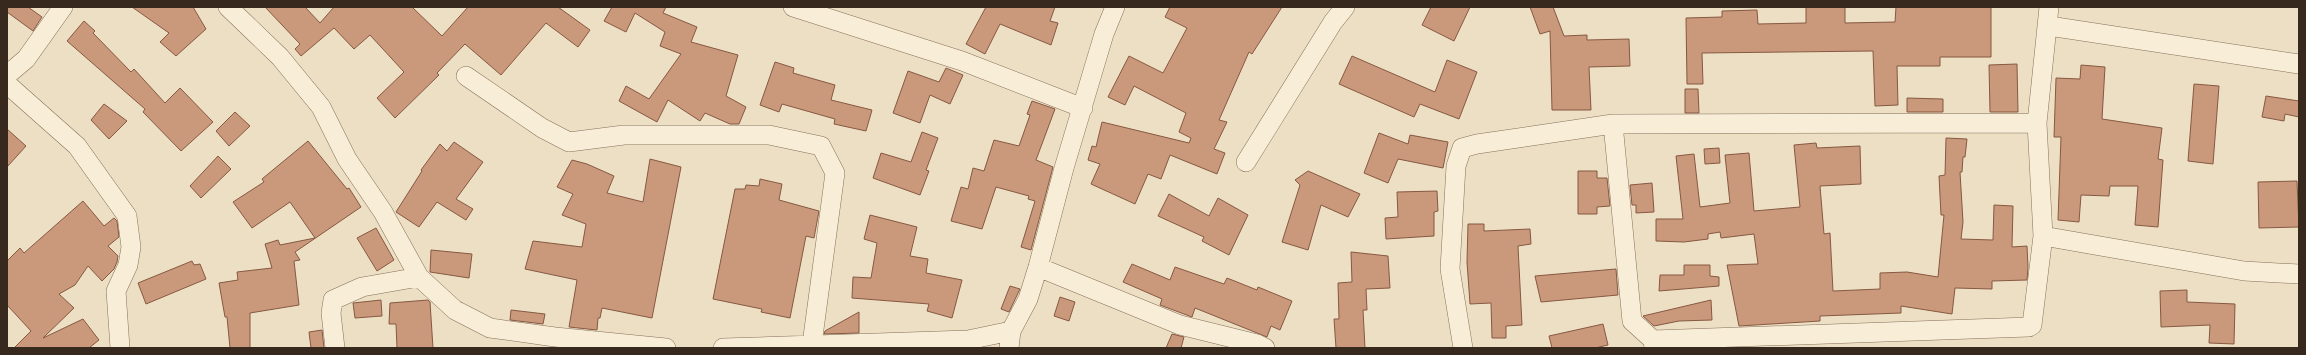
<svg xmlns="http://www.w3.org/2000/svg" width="2306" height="355" font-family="Literata,serif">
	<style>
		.building { fill: #ca987b; stroke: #865941 }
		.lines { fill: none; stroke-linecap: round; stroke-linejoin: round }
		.minor-casing { stroke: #87705b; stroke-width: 20 }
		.minor { stroke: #f8edd7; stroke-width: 19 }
	</style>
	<rect width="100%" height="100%" fill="#eddfc4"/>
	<path class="building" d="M7 7H28L42 17 33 31 7 12Z
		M132 7H193L206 29 176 56 160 42 169 33Z
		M265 7H305L320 23 334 7H412L442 36 468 7H558L590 30 578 47 546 23 501 75 465 44 437 73 439 75 395 118 377 98 404 72 370 35 354 49 334 28 301 56 295 49 300 44Z
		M612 7H666L663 13 697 27 691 42 738 55 726 96 746 107 739 124H730L705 113 700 121 668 100 657 122 619 101 626 86 649 99 681 54 660 46 665 32 635 13 626 32 604 21Z
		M986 7H1055L1050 21 1058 23 1051 45 1000 24 985 54 966 44Z
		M1170 7H1282L1252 54 1249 52 1219 120 1227 122 1214 149 1225 153 1217 174 1170 155 1161 179 1148 174 1135 204 1091 184 1100 164 1088 160 1092 146 1096 147 1102 122 1189 143 1191 138 1179 132 1186 113 1134 86 1125 105 1108 97 1129 56 1163 73 1187 28 1165 17Z
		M1431 7H1470L1454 41 1422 25Z
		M1530 7H1553L1564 36 1587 35V40L1629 39 1630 66 1589 67 1591 110H1552L1550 31 1540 34Z
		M1806 7H1845V23L1895 22 1896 7H1991V57H1940V66H1897L1898 105 1875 106 1873 51 1702 53 1703 84H1687L1686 18 1722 17V11L1757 10 1758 24 1806 23Z
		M84 21 95 31 93 33 131 72 134 69 165 103 180 88 213 122 181 151 143 112 145 109 67 41Z
		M1352 56 1435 92 1447 60 1477 72 1459 119 1420 104 1414 117 1339 84Z
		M775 62 794 68 793 73 835 85 831 100 872 110 866 131 834 124 835 119 782 104 779 112 760 105Z
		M2017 64 2018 112H1990L1989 65Z
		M2081 65 2105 67 2102 119 2162 128 2158 159 2163 160 2158 227 2135 225 2138 186H2110L2109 196 2081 195 2079 222 2058 220 2061 137H2054L2056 78 2080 79Z
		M946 68 963 75 950 104 930 95 920 123 893 113 908 71 939 82Z
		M2194 84 2219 86 2213 164 2188 161Z
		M1685 89H1698L1699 113H1685Z
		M2266 96 2299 101V117L2285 114 2284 121 2262 117Z
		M1907 98 1943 99V112H1907Z
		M1032 101 1055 109 1036 160 1053 167 1031 250 1021 247 1035 201 1028 199 1029 196 996 187 982 229 951 221 961 187 968 189 973 168 984 171 994 140 1019 146 1030 115 1027 114Z
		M104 104 127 121 109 139 91 120Z
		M235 112 250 126 229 146 216 131Z
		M7 129 26 146 7 167Z
		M922 132 938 138 926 170 929 171 920 195 873 178 881 153 911 162Z
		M1379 133 1408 144 1410 135 1448 142 1443 168 1398 159 1388 183 1364 173Z
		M1946 138 1967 139 1965 157H1963L1962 172H1960L1963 222 1961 239 1993 240 1994 205 2013 206 2012 247 2027 246 2028 267 2027 280 1992 281V289L1955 288 1952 314 1901 306V313L1820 316V321L1739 326 1727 265 1758 264 1754 234 1721 238 1720 232 1708 234V239L1684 242 1656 241V219H1683L1676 156 1694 154 1700 207 1730 203 1725 155 1749 153 1754 211 1800 207 1794 145 1816 143 1817 148 1860 146 1861 184 1820 186 1824 234 1830 233 1833 291 1880 289V273L1907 272 1938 277 1944 215H1941L1939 176 1945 175Z
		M308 141 347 189 349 188 361 207 295 252 300 260 294 261 299 305 250 313V348H230L227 317H225L219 283 238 280 237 272 272 268 265 244 278 240 280 245 315 238 290 202 252 228 233 202 264 182 262 179Z
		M454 142 483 162 456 199 473 209 466 220 437 202 419 227 396 212 422 171 421 170 440 144 447 151Z
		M1719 148 1720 163 1705 164 1704 149Z
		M218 156 231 169 201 198 190 186Z
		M650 159 681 167 652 318 602 308 600 318H598L597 330 569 327 577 280 525 269 533 241 582 247 586 224 562 215 573 194 557 187 572 160 587 164 614 176 607 193 643 202Z
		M1308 171 1360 194 1348 217 1321 205 1308 250 1282 242 1300 185 1295 180Z
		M1578 171H1597V178H1607L1610 206 1597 207V214H1578Z
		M760 179 782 184 779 200 819 211 814 238 806 236 790 318 761 312 762 309 713 299 735 189H745L746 185 759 186Z
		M2297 181 2299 227 2259 228 2258 182Z
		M1652 183 1654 212 1636 213V205H1632L1630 185Z
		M1437 191 1438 211 1434 212V236L1386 239 1385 218 1398 217 1397 192Z
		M1169 194 1209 216 1218 198 1248 215 1229 255 1202 241 1204 237 1158 216Z
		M83 201 104 226 114 218 117 221 119 237 108 246 118 256 117 262 114 269 102 281 88 266 75 285 59 294 74 308 43 338 83 319 99 340 89 348H14L31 331 7 305V261L20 248 24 253Z
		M870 215 917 227 910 256 928 259 926 273 962 280 952 318 927 311 929 304 852 298 853 277 871 278 877 243 864 239Z
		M1468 224H1484V231L1530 229 1531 244 1518 246 1522 325 1506 326V338H1492L1491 303 1470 304 1467 262Z
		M376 228 394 260 377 271 357 238Z
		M431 250 472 254 469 278 430 272Z
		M1351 252 1388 256 1390 288 1366 289 1367 310H1363L1365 348H1336L1334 319H1339L1338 283 1352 282Z
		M192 261 194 265 200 264 206 279 146 304 138 283Z
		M1132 264 1170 280 1175 267 1224 284 1227 278 1257 290 1258 287 1292 301 1280 330 1271 326 1267 337 1195 308 1192 317 1160 305 1162 299 1123 282Z
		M1684 265H1710V276L1719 277V286L1659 291 1660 275H1684Z
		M1616 269 1618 295 1541 302 1535 276Z
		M1010 286 1020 289 1009 312 1001 309Z
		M2187 290V302L2235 304 2234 344 2209 343 2210 325 2161 327 2160 291Z
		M1060 297 1075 302 1069 321 1054 316Z
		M381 300 382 316 355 318 353 303Z
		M428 300 430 302 433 348H397L396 324H389L390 303Z
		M1711 300 1712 320 1679 321 1654 326 1643 316Z
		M511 310 545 314 543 324 510 320Z
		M859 312V333L824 334 825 331Z
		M1603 324 1608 345 1595 348H1552L1549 336Z
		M322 330 324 348H311L309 332Z
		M1172 334 1184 337 1181 348H1166Z"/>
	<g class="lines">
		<defs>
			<path id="minor" d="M228 7 280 57 321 107 347 159 383 212 419 277 455 310 490 328 555 337 666 348
				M793 7 962 61 1083 108
				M2049 26 2299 64
				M7 75 26 59 63 7
				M466 76 542 128 569 142 624 135H769L821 146 835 173 812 344
				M7 84 77 146 127 216 131 247 128 265 116 291 120 348
				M1613 124 1632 321 1653 340
				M1246 162 1333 22 1345 7
				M2043 236 2244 271 2299 274
				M1038 267 1180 325 1257 344 1265 348
				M335 348 331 313 333 300 362 287 419 277
				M723 348 968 340 1011 331
				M1009 348 1011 331 1028 299 1038 267 1064 168 1104 34 1115 7
				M1463 348 1450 269 1456 166 1462 148 1477 144 1613 124 2037 123
				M1654 348 1653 340 2029 327 2032 325 2043 236 2037 123 2049 7"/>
		</defs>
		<use href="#minor" class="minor-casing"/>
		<use href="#minor" class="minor"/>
	</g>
	<rect width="2306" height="355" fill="none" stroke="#38291f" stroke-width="16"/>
</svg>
